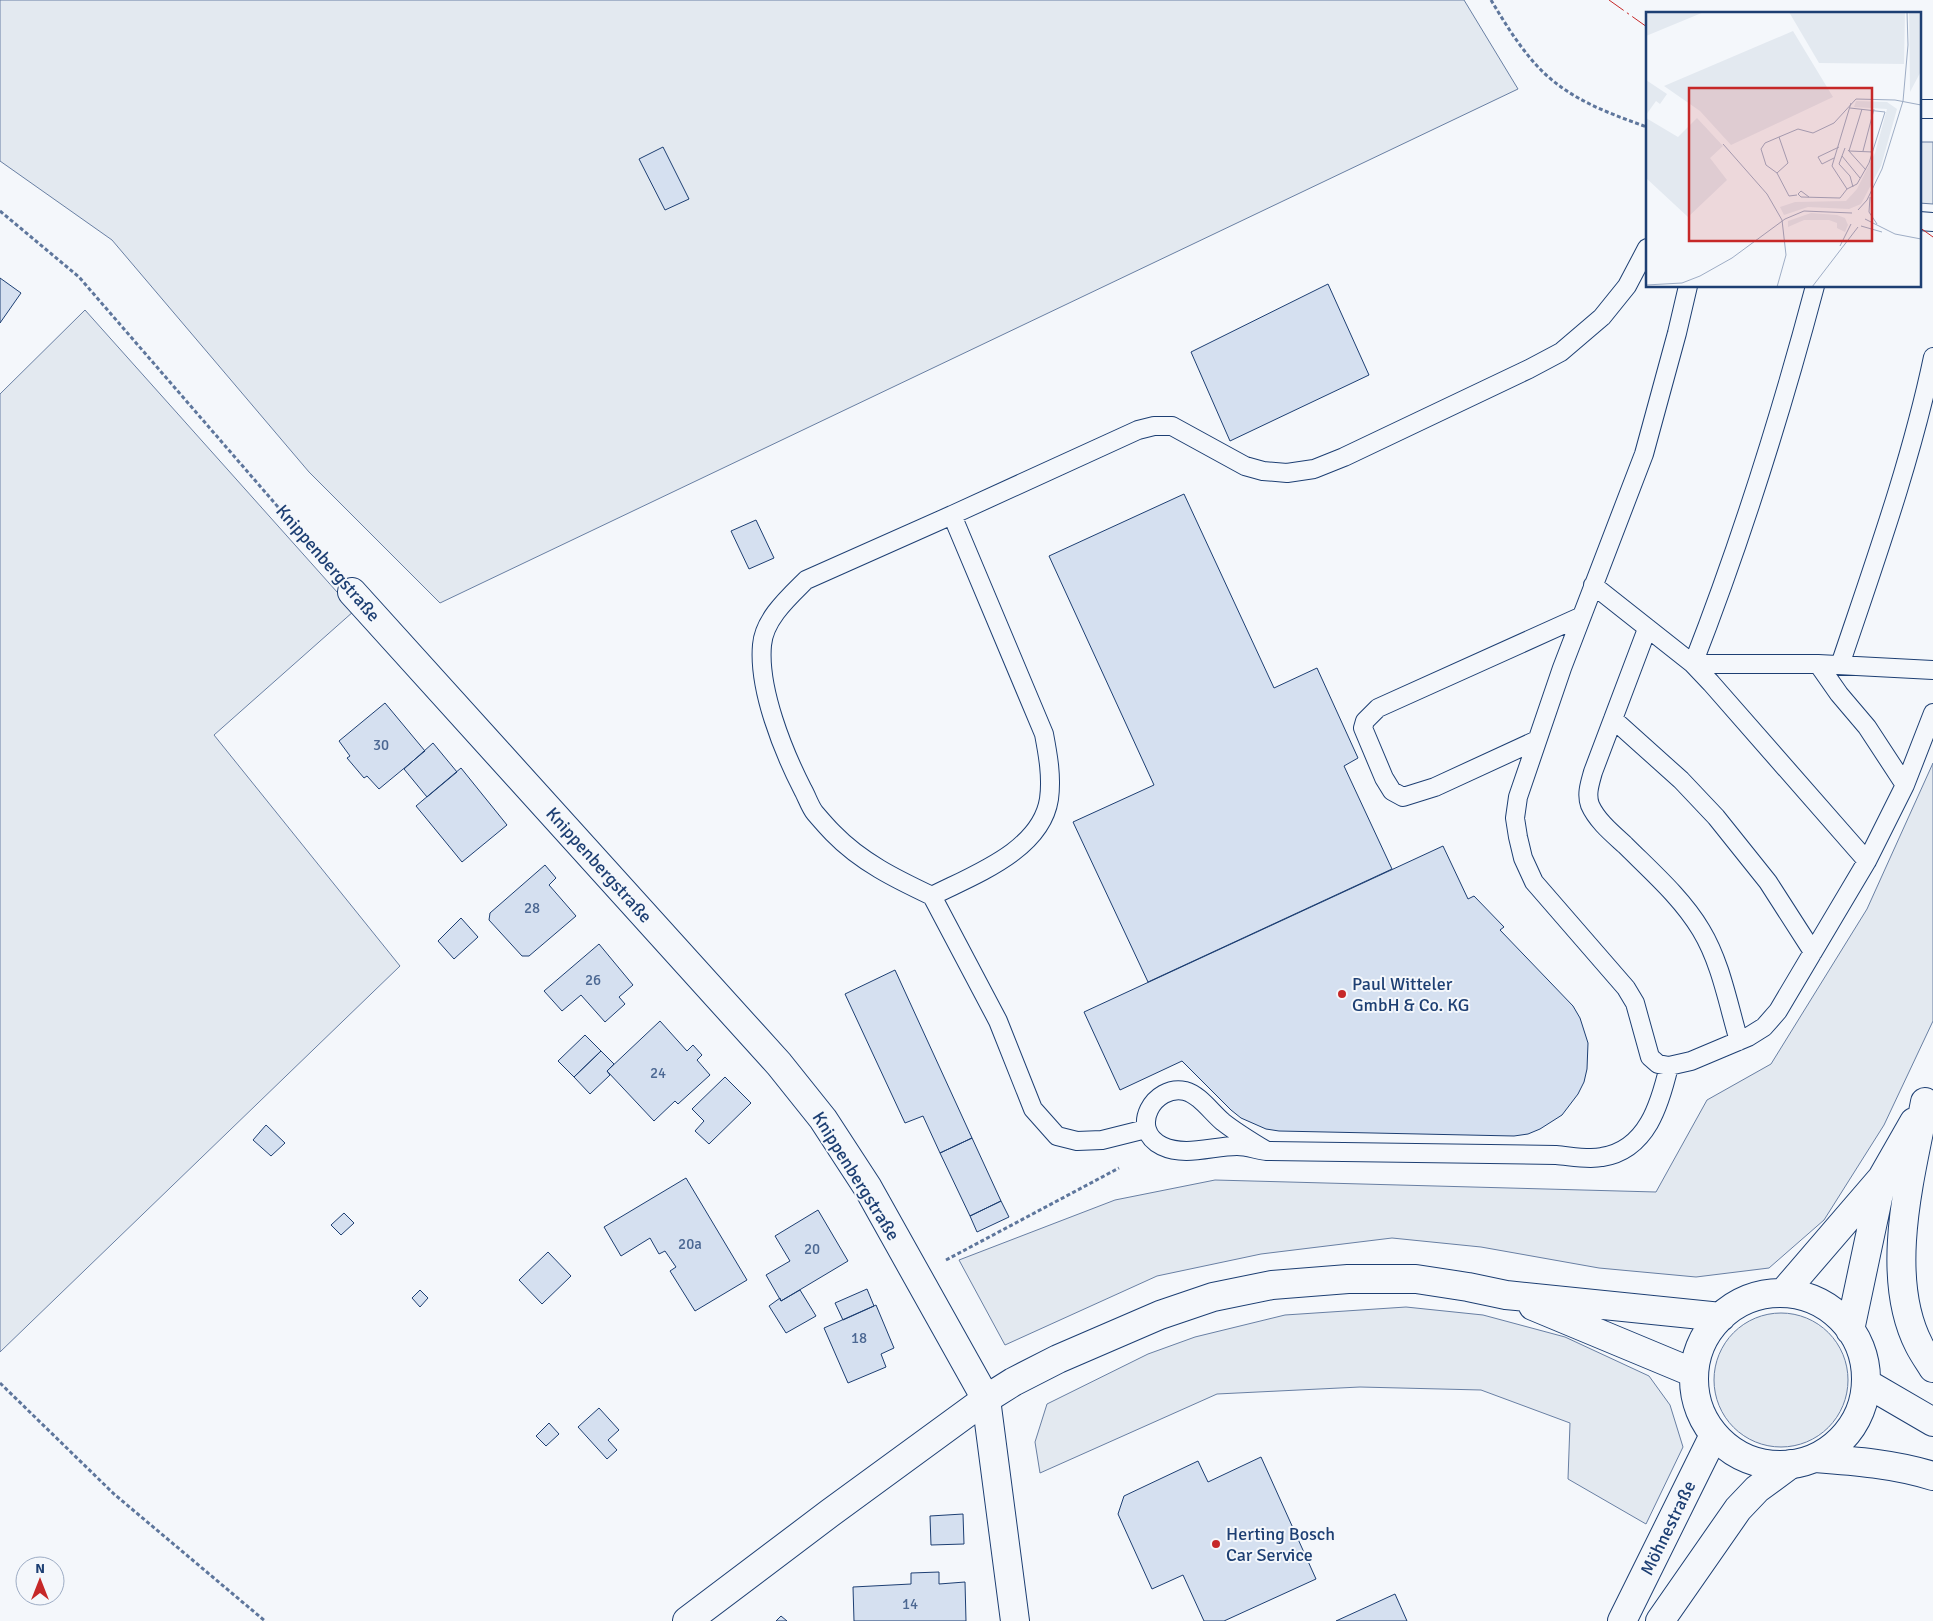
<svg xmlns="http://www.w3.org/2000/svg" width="1933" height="1621" font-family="Signika,sans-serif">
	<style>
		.green { fill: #e3e9f0; stroke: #687fa3 }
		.building { fill: #d5e0f0; stroke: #1d3f73 }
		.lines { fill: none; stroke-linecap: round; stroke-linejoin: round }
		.lane-casing { stroke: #1d3f73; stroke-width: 20 }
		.street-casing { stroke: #1d3f73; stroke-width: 30 }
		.secondary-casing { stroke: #1d3f73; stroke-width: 30 }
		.primary-casing { stroke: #1d3f73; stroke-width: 30 }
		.path { stroke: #5e769c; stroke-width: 3; stroke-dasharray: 4 2.5; stroke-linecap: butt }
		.lane { stroke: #f4f7fb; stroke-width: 18 }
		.street { stroke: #f4f7fb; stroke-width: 28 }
		.secondary { stroke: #f4f7fb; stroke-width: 28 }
		.primary { stroke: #f4f7fb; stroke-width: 28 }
		.power { stroke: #c62828; stroke-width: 1; stroke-dasharray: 18 4 2.5 4; stroke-linecap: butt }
		.poi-dot { fill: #c62828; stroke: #f4f7fb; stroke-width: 2 }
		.labels { text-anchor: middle; stroke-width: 4; stroke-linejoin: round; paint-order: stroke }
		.number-label { font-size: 15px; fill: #4b6792 }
		.street-label { font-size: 18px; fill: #1d3f73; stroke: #f4f7fb }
		.poi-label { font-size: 18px; fill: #1d3f73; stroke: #f4f7fb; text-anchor: start }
		.inset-road { fill: none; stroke: #9eadc5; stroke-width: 1 }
		.view { fill: #c62828; fill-opacity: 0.15; stroke: #c62828; stroke-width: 2.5 }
		.inset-edge { fill: none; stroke: #1d3f73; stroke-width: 2.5 }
	</style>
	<rect width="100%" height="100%" fill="#f4f7fb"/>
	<path class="green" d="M0 0H1464L1518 89 440 603 309 472 112 240 0 161Z
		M1919 142H1933V204L1919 203Z
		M85 310 354 611 214 735 400 966 0 1352V394Z
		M1933 763V1021L1884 1125 1824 1220 1769 1268 1696 1277 1599 1268 1481 1247 1392 1238 1261 1254 1157 1276 1005 1345 959 1260 1115 1200 1215 1180 1656 1192 1707 1100 1771 1064 1867 909Z
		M1406 1307 1483 1315 1565 1337 1649 1376 1670 1405 1683 1447 1646 1524 1568 1479 1570 1423 1481 1390 1360 1387 1217 1394 1040 1473 1035 1442 1047 1404 1148 1354 1195 1337 1285 1315Z
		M1714 1380a67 67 0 1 1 134 0a67 67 0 1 1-134 0Z"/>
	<path class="building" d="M663 147 689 199 665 210 639 159Z
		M0 278 21 293 0 323Z
		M1328 284 1369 375 1230 441 1191 352Z
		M1184 494 1274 688 1317 668 1358 758 1344 766 1392 869 1148 982 1073 822 1154 785 1049 556Z
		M756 520 774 558 749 569 731 531Z
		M385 703 425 751 379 789 367 776 364 778 347 758 350 756 339 741Z
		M433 743 457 772 427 797 404 769Z
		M461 768 507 825 462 862 416 806Z
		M1443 846 1468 899 1474 896 1504 927 1500 930 1573 1006 1580 1018 1588 1043 1587 1069 1584 1082 1578 1094 1562 1115 1540 1129 1528 1134 1514 1136 1279 1131 1266 1129 1241 1118 1231 1110 1182 1061 1120 1090 1084 1012Z
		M545 865 556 878 549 885 576 916 529 956H522L489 920 490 913Z
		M461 918 478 937 454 959 438 941Z
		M599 944 633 985 619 997 625 1004 605 1022 581 995 562 1011 544 991Z
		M895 970 972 1138 940 1153 923 1116 905 1123 845 994Z
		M660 1021 687 1051 693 1045 702 1055 697 1060 710 1075 678 1104 675 1101 654 1121 607 1071Z
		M585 1035 601 1051 574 1077 558 1061Z
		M601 1051 614 1064 607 1071 610 1075 590 1094 574 1077Z
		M725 1077 751 1103 709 1144 695 1131 704 1121 692 1109Z
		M266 1125 285 1143 271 1156 253 1140Z
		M972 1138 1001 1201 970 1216 940 1153Z
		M686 1178 747 1280 695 1311 670 1271 676 1267 665 1251 659 1254 650 1238 621 1256 604 1227Z
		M1001 1201 1009 1217 977 1232 970 1216Z
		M818 1210 848 1261 781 1301 766 1275 790 1261 775 1236Z
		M344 1213 354 1223 341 1235 331 1225Z
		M548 1252 571 1276 542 1304 519 1280Z
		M867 1289 874 1306 843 1320 835 1303Z
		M420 1290 428 1298 420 1307 412 1298Z
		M800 1290 816 1316 786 1333 769 1306 780 1298 781 1301Z
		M876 1305 894 1348 881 1354 886 1367 848 1383 824 1328Z
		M599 1408 619 1430 608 1440 617 1450 607 1459 578 1427Z
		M549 1423 559 1434 546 1446 536 1436Z
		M1261 1457 1316 1579 1224 1621H1204L1183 1575 1152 1589 1118 1514 1124 1496 1198 1461 1208 1482Z
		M963 1514 964 1544 931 1545 930 1516Z
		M939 1572V1584L965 1582 966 1621H854L853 1587 911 1584V1573Z
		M1395 1594 1407 1621H1336Z
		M781 1616 787 1621H776Z"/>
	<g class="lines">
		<defs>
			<path id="lane" d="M1919 109H1933
				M1919 221 1933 222
				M1688 286 1677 333 1644 454 1562 668 1518 797 1515 818 1518 837 1523 858 1534 882 1626 988 1635 1003 1650 1057 1658 1064 1669 1066 1691 1061 1748 1037 1764 1027 1778 1011 1867 861 1905 785 1933 713
				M1815 286C1781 414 1741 541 1693 664H1818L1933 670
				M1593 585 1693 664 1711 683 1867 861
				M1647 629 1593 772C1590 783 1586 794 1590 805 1597 821 1613 834 1625 845 1651 871 1682 898 1701 930 1721 963 1728 1004 1739 1041
				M1818 664 1839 694 1867 727 1905 785
				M1840 665C1874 564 1911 462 1933 357
				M1613 719 1681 780 1716 817 1768 882 1813 952
				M1537 740 1435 787 1403 797 1392 791 1384 778 1363 728 1365 721 1378 708 1582 616
				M932 896C896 879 861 862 833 833 827 827 821 820 815 813 810 807 807 797 803 790 783 751 758 689 762 645 764 619 789 597 806 580L952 515
				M1146 1129 1102 1140 1077 1141 1057 1136 1033 1109 998 1021 932 896C973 875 1041 851 1049 799 1052 777 1048 755 1044 734L952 515 1138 430 1154 426H1172L1245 466 1263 471 1287 473 1314 469 1344 457 1529 369 1561 352 1602 317 1627 286 1647 248
				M1267 1151C1252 1142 1237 1133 1223 1122 1211 1112 1200 1095 1185 1091 1154 1084 1128 1129 1162 1146 1185 1157 1213 1146 1237 1146 1247 1146 1257 1150 1267 1151L1556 1155C1570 1156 1588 1160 1602 1157 1647 1150 1660 1104 1669 1066"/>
			<path id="street" d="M352 592 779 1064 823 1119 868 1188 986 1399 1015 1621"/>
			<path id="secondary" d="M1622 1621 1714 1435
				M1660 1621 1738 1509 1757 1489 1791 1464"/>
			<path id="primary" d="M1925 1102C1911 1175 1883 1275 1919 1345 1923 1353 1928 1360 1933 1368
				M1783 1293 1882 1178 1914 1122
				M1694 1379a86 86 0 1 1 172 0a86 86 0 1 1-172 0Z
				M1533 1306 1694 1373
				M1850 1330 1882 1179
				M1866 1383 1933 1422
				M1815 1458C1855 1461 1894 1464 1933 1476
				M687 1621 830 1513 986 1399 1013 1382 1058 1359 1160 1315 1213 1297 1272 1285 1348 1279H1416L1468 1287 1506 1295 1721 1317"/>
		</defs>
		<use href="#lane" class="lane-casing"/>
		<use href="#street" class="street-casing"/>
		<use href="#secondary" class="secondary-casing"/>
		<use href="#primary" class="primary-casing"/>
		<path class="path" d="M1491 0C1509 30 1529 63 1557 84 1583 104 1616 116 1647 127
			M0 211 79 277 330 567
			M946 1260 1119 1168
			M0 1383 114 1494 265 1621"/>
		<use href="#lane" class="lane"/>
		<use href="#street" class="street"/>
		<use href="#secondary" class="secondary"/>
		<use href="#primary" class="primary"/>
		<path class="power" d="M1609 0 1647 27
			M1919 227 1933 237"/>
	</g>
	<g class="poi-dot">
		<circle cx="1342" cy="994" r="5"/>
		<circle cx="1216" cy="1544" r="5"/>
	</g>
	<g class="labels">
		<g class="number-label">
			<text x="381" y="750">30</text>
			<text x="532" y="913">28</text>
			<text x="593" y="985">26</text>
			<text x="658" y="1078">24</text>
			<text x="690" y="1249">20a</text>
			<text x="812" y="1254">20</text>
			<text x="859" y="1343">18</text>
			<text x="910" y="1609">14</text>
		</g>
		<g class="street-label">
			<text transform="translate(328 563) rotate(49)" y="6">Knippenbergstraße</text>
			<text transform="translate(599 865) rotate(48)" y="6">Knippenbergstraße</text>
			<text transform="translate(856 1176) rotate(58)" y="6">Knippenbergstraße</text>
			<text transform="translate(1668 1528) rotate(-64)" y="6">Möhnestraße</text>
		</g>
		<g class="poi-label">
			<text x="1352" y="990">Paul Witteler<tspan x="1352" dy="21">GmbH &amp; Co. KG</tspan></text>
			<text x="1226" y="1540">Herting Bosch<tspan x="1226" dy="21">Car Service</tspan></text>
		</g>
	</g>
	<g transform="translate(1646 12)">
		<rect width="275" height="275" fill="#f4f7fb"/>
		<path d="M0 0H58L0 24ZM143 0H259L258 52 173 51ZM263 0H274L275 12 274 61 264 80ZM147 19 187 85 85 133 54 99 18 74ZM0 68 21 82 14 92 10 89 0 103ZM210 89 241 90 251 97 235 154 215 192 203 197 162 195 138 203 134 195 149 190 200 189 211 177 229 141 241 97 208 95ZM0 106 32 125 51 106 77 134 64 146 81 168 42 205 0 166ZM165 201 191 203 199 206 202 213 199 220 191 216V211L183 208H158L142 215V209Z" fill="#e3e9f0"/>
		<path class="inset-road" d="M204 96 239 100 223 151 211 172 201 177 186 154 205 91M216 97 203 139 227 140M77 132 121 182 136 208 140 243 131 275M199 136 193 152 204 164 207 175M202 138 220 158M217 139 228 97M196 144 214 166M188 146 176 152 172 145 193 135M131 161 120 153 115 137 119 131 133 125M151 183 143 184 131 161 142 151 133 125 152 117 167 121 188 111 210 87 249 88 275 93M163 185 155 179 152 182 155 185 194 186 201 177M224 185 223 200 231 212M212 198 221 188 236 157 257 89 262 33 261 0M219 207 249 222 275 227M215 214 236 220M194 234 205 212M0 273 36 271 54 264 86 246 139 207 158 199 206 201M166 275 212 215"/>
		<path class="view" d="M43 76H226V229H43Z"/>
		<rect width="275" height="275" class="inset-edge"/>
	</g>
	<g transform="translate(40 1581)"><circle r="24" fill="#f4f7fb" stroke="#9eadc5"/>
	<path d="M0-4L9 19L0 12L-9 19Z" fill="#c62828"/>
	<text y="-8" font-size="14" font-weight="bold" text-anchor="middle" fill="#1d3f73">N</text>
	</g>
</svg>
